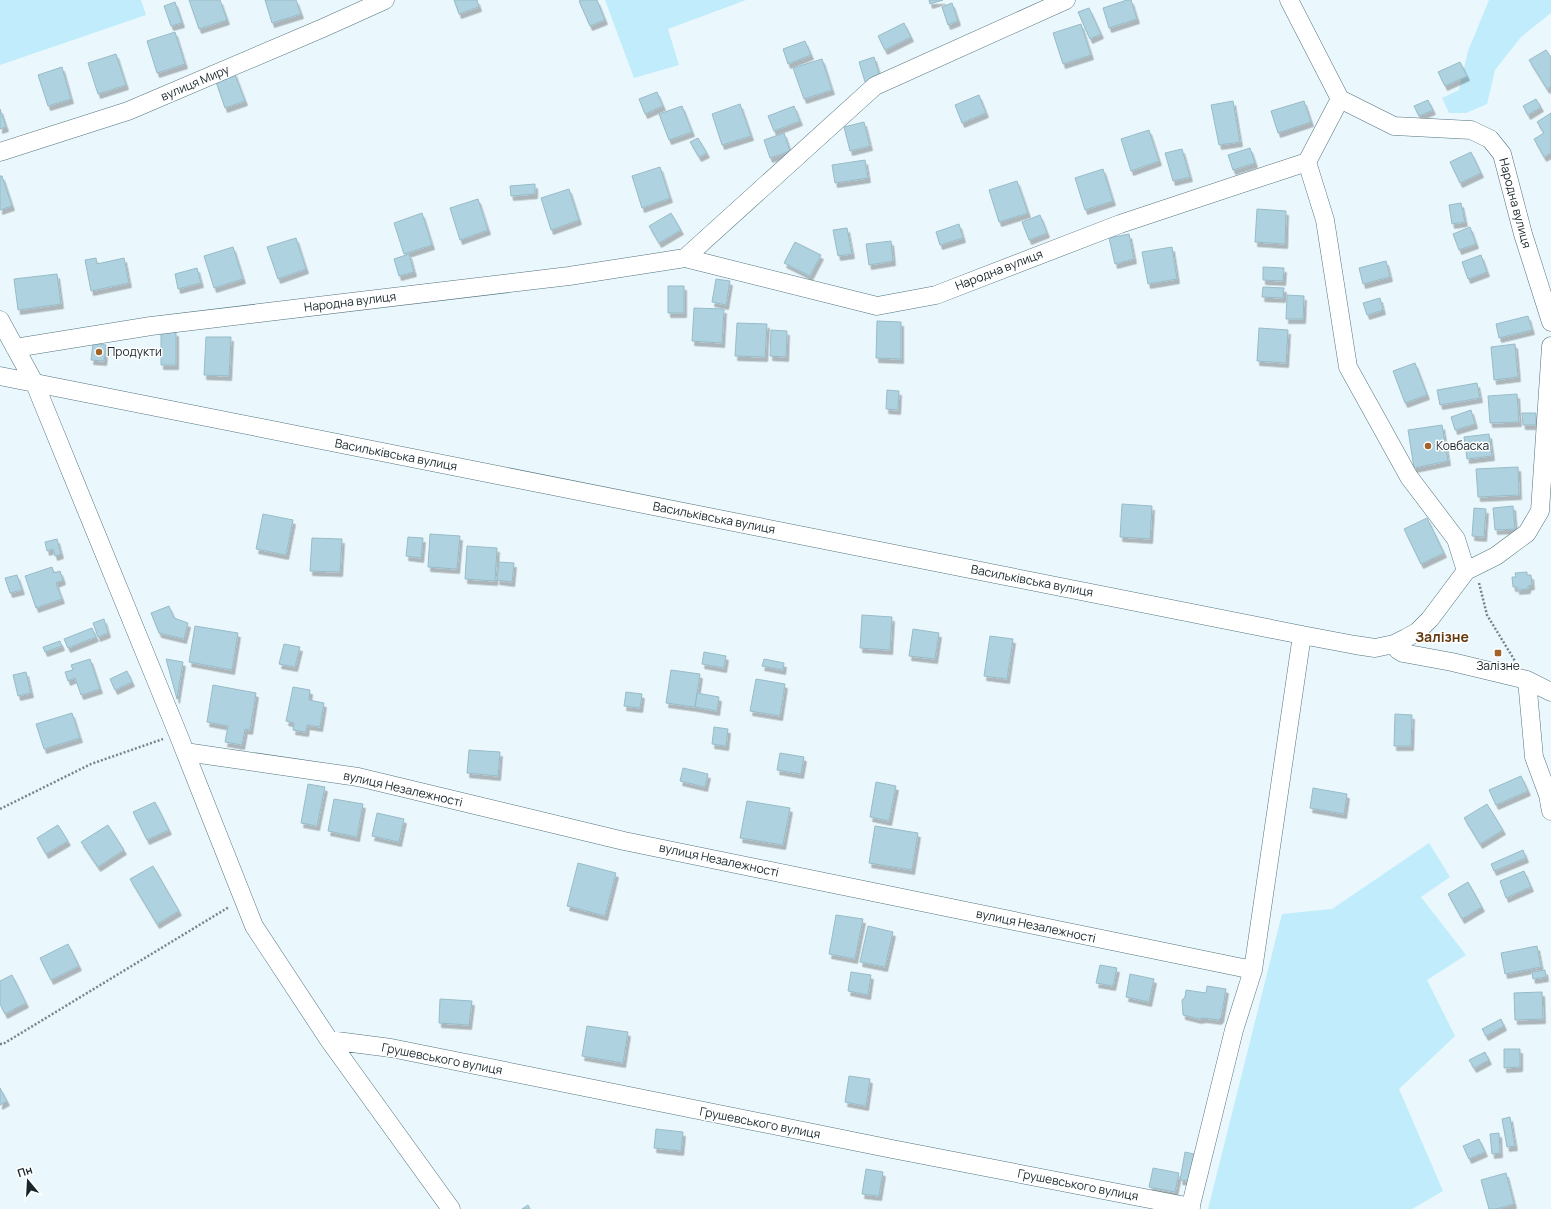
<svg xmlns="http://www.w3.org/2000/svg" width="1551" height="1209" font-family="Manrope,sans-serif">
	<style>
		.green { fill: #c0ecfb }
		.building { fill: #aed2df; stroke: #98bbc8; filter: url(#shadow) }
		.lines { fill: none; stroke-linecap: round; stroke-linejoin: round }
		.minor-casing { stroke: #52737e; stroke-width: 19 }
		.path { stroke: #77858a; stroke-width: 2.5; stroke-dasharray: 2 2; stroke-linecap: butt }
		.minor { stroke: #fff; stroke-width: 18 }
		.poi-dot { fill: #a2632a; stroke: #fff; stroke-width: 1.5 }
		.labels { text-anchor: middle; stroke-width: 3; stroke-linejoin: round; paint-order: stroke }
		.street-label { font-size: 12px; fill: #18262b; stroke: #fff }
		.poi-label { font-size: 12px; fill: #18262b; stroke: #fff; text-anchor: start }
		.quarter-label { font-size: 14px; font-weight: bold; fill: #633910; stroke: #fff }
	</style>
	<defs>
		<filter id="shadow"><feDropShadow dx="2.5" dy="4.5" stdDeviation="0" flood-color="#0004"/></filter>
	</defs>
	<rect width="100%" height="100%" fill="#eaf8fd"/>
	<path class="green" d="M0 0H141L146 15 0 65Z
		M605 0H746L668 29 679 65 634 78Z
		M1489 0H1551V13L1521 37 1495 70 1487 104 1466 113H1449L1442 98 1459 90 1468 51Z
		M1429 843 1450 877 1421 897 1466 955 1427 980 1455 1036 1399 1089 1443 1191 1412 1209H1208L1282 914 1332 909Z"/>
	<path class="building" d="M189 0H220L227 20 199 29Z
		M265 0H296L301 14 272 23Z
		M454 0H477L479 7 459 14Z
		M582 0H597L605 20 590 26 579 1Z
		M929 0H943L930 4Z
		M1127 0H1131L1137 19 1109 28 1103 8Z
		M175 2 182 23 171 26 164 6Z
		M952 3 958 21 948 25 942 7Z
		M1089 8 1101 34 1090 39 1078 12Z
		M904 23 911 37 885 50 878 36Z
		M1081 24 1091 55 1063 64 1053 33Z
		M175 32 185 64 157 73 147 41Z
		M805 41 811 55 788 64 783 49Z
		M1546 50 1551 57V86L1547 89 1529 60Z
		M116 54 126 85 98 94 88 63Z
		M874 57 880 77 865 82 859 62Z
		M822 59 832 90 804 99 793 68Z
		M1460 62 1467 76 1445 86 1438 72Z
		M62 67 71 99 48 106 38 75Z
		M234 72 245 101 225 108 215 79Z
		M657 92 663 106 645 114 639 99Z
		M979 95 986 113 962 123 955 105Z
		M1536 99 1541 107 1528 115 1523 106Z
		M1428 100 1433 110 1419 116 1414 106Z
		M1233 101 1240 142 1219 145 1211 105Z
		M1304 101 1311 122 1278 133 1271 111Z
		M740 104 751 136 722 145 712 114Z
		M682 106 692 132 669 140 659 114Z
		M794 106 800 121 774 131 768 116Z
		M0 109 6 127 0 129Z
		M1551 113V153L1544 157 1534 139 1544 133 1537 122Z
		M864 122 870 146 850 151 844 127Z
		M1149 130 1159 161 1131 171 1121 139Z
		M784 133 790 151 770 158 764 140Z
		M698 138 707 153 699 157 690 142Z
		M1250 148 1255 163 1233 170 1228 155Z
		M1182 149 1190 177 1173 181 1165 153Z
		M1471 152 1481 173 1460 183 1450 162Z
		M865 160 868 178 835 183 832 165Z
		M660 167 670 198 642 208 632 176Z
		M1103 169 1113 201 1085 210 1075 178Z
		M0 176H2L12 206 0 210Z
		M1017 181 1028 213 999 222 989 190Z
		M535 184V194L511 196 510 186Z
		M569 189 579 220 551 230 541 198Z
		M478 199 488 230 460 240 450 208Z
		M1461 203 1465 222 1452 224 1449 205Z
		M1257 209 1286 211 1285 244 1255 242Z
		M422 213 432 245 404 254 394 223Z
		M671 213 681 230 659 243 649 226Z
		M1040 215 1047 233 1029 240 1022 222Z
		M959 224 963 238 940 245 936 232Z
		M1470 227 1476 244 1459 250 1453 234Z
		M847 228 852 254 838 256 833 230Z
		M1129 234 1134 259 1115 264 1109 238Z
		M296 238 306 269 278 279 267 247Z
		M891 241 893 261 869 265 866 244Z
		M795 242 821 255 810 276 784 263Z
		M233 247 243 279 214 288 204 256Z
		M1172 247 1177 279 1148 284 1142 252Z
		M409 254 414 272 399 276 394 259Z
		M1481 255 1487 272 1468 279 1462 262Z
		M96 258 97 264 124 258 129 283 91 291 85 260Z
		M1386 261 1390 277 1363 284 1359 268Z
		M1263 267 1284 268 1283 281 1263 280Z
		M197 268 201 283 178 289 175 274Z
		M57 274 61 304 18 310 14 279Z
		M716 279 730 281 726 305 712 302Z
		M668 286H684V313H668Z
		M1263 287 1284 288 1283 298 1262 297Z
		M1287 295 1304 296 1303 319H1286Z
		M1380 298 1383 310 1367 315 1363 303Z
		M694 308 724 309 722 343 692 341Z
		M1528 316 1532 330 1499 338 1496 324Z
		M877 321 901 322V359L876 358Z
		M737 323 767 324 765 357 735 356Z
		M1259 328 1288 330 1286 363 1257 361Z
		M771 330 787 331 786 357 770 356Z
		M161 332H176V365H161Z
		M206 337H231L229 376 204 375Z
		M93 343 106 345 104 361 91 360Z
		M1515 344 1518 377 1494 380 1491 347Z
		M1415 363 1427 395 1405 403 1393 371Z
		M1477 383 1480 398 1440 405 1437 390Z
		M887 390 899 391 898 410 886 409Z
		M1517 394 1519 422 1490 423 1488 396Z
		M1471 410 1475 424 1455 430 1451 417Z
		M1522 413H1536V425H1523Z
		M1442 425 1448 461 1414 468 1408 430Z
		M1489 434 1492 456 1467 459 1464 437Z
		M1518 467 1519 495 1478 497 1476 469Z
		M1122 504 1152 506 1150 539 1120 537Z
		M1513 506 1515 529 1495 530 1493 508Z
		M1474 508 1486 509 1484 537 1472 536Z
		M263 514 293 520 286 555 256 549Z
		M1427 518 1444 553 1421 564 1404 529Z
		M430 534 460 536 457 569 428 567Z
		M408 537 423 538 421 558 406 556Z
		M312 538 342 539 340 572 310 571Z
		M57 539 61 554 55 556 53 549 47 551 45 542Z
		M467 546 497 548 495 581 465 579Z
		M499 562 514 563 512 582 497 580Z
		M52 567 54 573 60 571 63 580 56 583 62 599 36 608 25 576Z
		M1527 572V575H1531L1532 585 1528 586V589L1517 590V587H1513L1512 577H1516L1515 573Z
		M17 575 22 590 10 593 5 578Z
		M169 606 174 618 188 623 184 639 159 633 151 613Z
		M862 615 892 617 890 650 860 648Z
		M104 619 108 633 98 637 93 623Z
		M195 626 238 633 232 670 189 662Z
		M92 628 96 637 68 648 64 639Z
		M913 629 939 633 935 659 909 656Z
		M990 636 1013 639 1007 679 984 676Z
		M60 641 62 646 45 652 43 647Z
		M284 644 300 647 295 667 279 664Z
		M704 652 726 656 724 668 702 664Z
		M90 659 100 689 81 695 75 678 68 681 65 672 73 670 71 665Z
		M166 659 183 662 177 699Z
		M764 659 784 663 783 670 762 666Z
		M671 670 700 674 695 707 666 703Z
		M127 671 132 682 115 690 110 679Z
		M26 672 31 693 18 696 13 675Z
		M756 679 785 684 780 716 750 711Z
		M213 685 256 693 250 730 245 729 242 745 225 742 228 726 207 722Z
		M293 687 310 690 309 700 324 703 320 727 307 725 306 732 293 730 294 723 286 721Z
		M626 692 642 694 640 708 624 706Z
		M697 693 719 697 717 711 695 707Z
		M72 713 80 738 44 749 36 724Z
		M1395 714 1412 715 1411 746H1394Z
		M714 727 728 729 726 746 712 744Z
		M469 750 500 752 498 776 467 773Z
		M780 753 804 757 801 774 777 770Z
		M683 768 708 774 705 787 680 781Z
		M1521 776 1528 791 1496 805 1489 790Z
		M876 782 896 786 889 821 870 817Z
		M308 784 325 787 317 826 301 823Z
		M1313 788 1347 794 1344 814 1310 808Z
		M334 799 363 804 357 837 328 831Z
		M747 801 790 808 783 845 740 838Z
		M155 802 169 830 147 840 133 812Z
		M1487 804 1503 830 1480 844 1464 818Z
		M377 813 404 819 399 842 372 836Z
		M58 825 68 841 46 854 37 838Z
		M108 825 124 850 98 867 81 842Z
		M875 826 918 833 912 870 869 863Z
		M1523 850 1526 858 1494 871 1491 864Z
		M578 863 616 873 605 916 567 906Z
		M153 866 179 911 157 924 130 879Z
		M1524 871 1531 887 1506 898 1500 881Z
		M1468 882 1482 907 1462 919 1448 894Z
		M836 915 863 919 855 959 829 954Z
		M868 926 893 932 885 967 860 962Z
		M68 944 79 966 51 980 40 958Z
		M1537 946 1541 967 1505 974 1501 953Z
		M1100 965 1117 968 1113 986 1096 983Z
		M1545 970 1546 977 1533 979 1532 972Z
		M851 972 871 975 868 995 848 991Z
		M1130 974 1154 979 1149 1002 1126 997Z
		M12 975 26 1003 5 1014 0 1004V981Z
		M1207 986 1226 989 1221 1018 1219 1020 1204 1018 1199 1019 1183 1015 1182 1000 1185 997 1186 990 1206 993Z
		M1542 992 1543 1019 1515 1020 1514 993Z
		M440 999 472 1001 469 1025 439 1023Z
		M1501 1019 1504 1026 1486 1036 1482 1029Z
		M587 1026 628 1032 623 1063 582 1056Z
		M1504 1049H1520V1067L1504 1068Z
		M1485 1052 1489 1060 1474 1068 1469 1060Z
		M849 1076 870 1079 866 1106 845 1102Z
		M0 1088 7 1101 0 1105Z
		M1510 1117 1515 1146 1507 1147 1502 1119Z
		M656 1129 683 1132 681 1151 654 1148Z
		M1499 1133 1500 1153 1492 1154 1490 1134Z
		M1479 1139 1485 1152 1469 1159 1463 1146Z
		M1185 1152 1194 1154 1189 1181 1180 1180Z
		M1153 1168 1179 1173 1175 1192 1149 1187Z
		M866 1169 883 1172 879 1196 862 1194Z
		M1506 1173 1514 1204 1496 1209H1489L1481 1180Z
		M528 1205 530 1209H522Z"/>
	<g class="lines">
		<defs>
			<path id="minor" d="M1289 0 1340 99 1394 126 1471 130 1490 139 1502 154 1523 234 1551 322
				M1340 99 1307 162 1325 220 1348 367 1409 477 1456 539 1466 571
				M0 152 128 111 323 28 385 0
				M685 258 877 306 936 295 1120 224 1307 162
				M0 320 35 384 178 734 254 926 329 1040 451 1209
				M15 348 151 326 569 276 685 258 875 86 1066 0
				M0 376 1302 635 1355 645 1375 648 1394 644 1406 638 1417 632 1430 619 1466 571 1496 556 1527 533 1540 511 1551 346
				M1394 644 1398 650 1403 653 1452 662 1527 680 1551 692
				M1527 680 1534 757 1548 795 1551 811
				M185 752 358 777 624 841 1253 970
				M329 1040 391 1048 892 1149 1191 1207
				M1190 1209 1234 1030 1253 970 1302 635"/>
		</defs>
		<use href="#minor" class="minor-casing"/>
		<path class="path" d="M1479 583 1487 615 1515 661
			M0 809 91 764 163 739
			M0 1044H3L229 907"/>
		<use href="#minor" class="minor"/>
	</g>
	<g class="poi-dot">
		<circle cx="99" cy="352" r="4"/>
		<circle cx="1428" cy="446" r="4"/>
		<rect x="1494" y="649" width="8" height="8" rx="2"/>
	</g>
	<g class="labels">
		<g class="street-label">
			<text transform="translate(195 83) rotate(-23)" y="4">вулиця Миру</text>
			<text transform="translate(1515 203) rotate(75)" y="4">Народна вулиця</text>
			<text transform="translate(999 270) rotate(-21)" y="4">Народна вулиця</text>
			<text transform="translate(350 302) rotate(-7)" y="4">Народна вулиця</text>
			<text transform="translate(396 455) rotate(11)" y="4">Васильківська вулиця</text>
			<text transform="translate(714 518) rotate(11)" y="4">Васильківська вулиця</text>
			<text transform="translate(1032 581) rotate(11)" y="4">Васильківська вулиця</text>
			<text transform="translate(403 789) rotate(13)" y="4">вулиця Незалежності</text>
			<text transform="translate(719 860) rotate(12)" y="4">вулиця Незалежності</text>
			<text transform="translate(1036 926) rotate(12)" y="4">вулиця Незалежності</text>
			<text transform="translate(442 1059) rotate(11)" y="4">Грушевського вулиця</text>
			<text transform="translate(760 1123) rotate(11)" y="4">Грушевського вулиця</text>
			<text transform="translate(1078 1185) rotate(11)" y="4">Грушевського вулиця</text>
		</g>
		<g class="poi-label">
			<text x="107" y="356">Продукти</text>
			<text x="1436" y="450">Ковбаска</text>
			<text x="1498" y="670" text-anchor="middle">Залізне</text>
		</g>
		<g class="quarter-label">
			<text x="1442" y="642">Залізне</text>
		</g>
	</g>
	<g transform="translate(28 1181) rotate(342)" stroke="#ffffff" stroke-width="3" paint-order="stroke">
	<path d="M0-3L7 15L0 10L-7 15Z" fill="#18262b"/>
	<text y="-6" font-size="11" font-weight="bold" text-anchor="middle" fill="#18262b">Пн</text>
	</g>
</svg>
